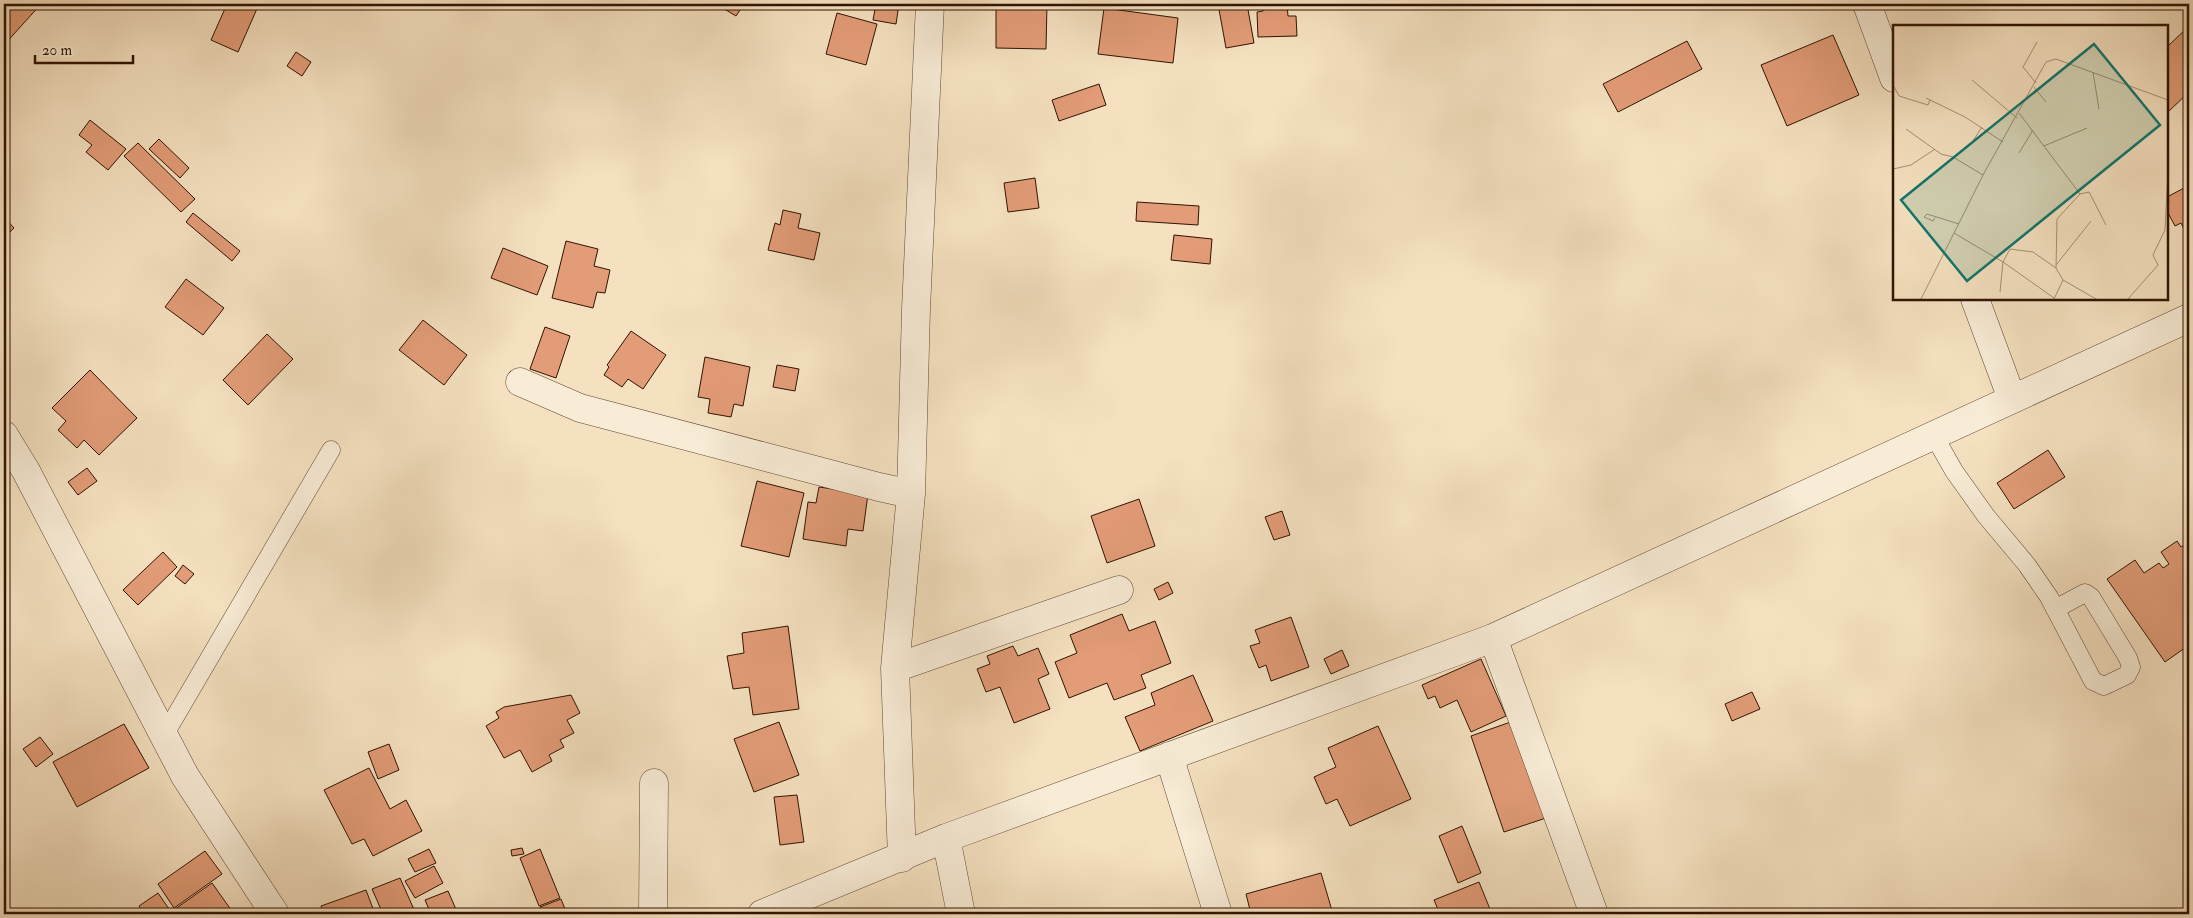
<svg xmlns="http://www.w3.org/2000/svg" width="2193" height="918" font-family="'IM FELL Double Pica',serif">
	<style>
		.building { fill: #e29c77; stroke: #301302 }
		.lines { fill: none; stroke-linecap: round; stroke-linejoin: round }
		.lane-casing { stroke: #614632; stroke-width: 19 }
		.street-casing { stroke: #614632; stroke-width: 29 }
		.lane { stroke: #f8ecd6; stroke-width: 18 }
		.street { stroke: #f8ecd6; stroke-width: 28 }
		.inset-road { fill: none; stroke: #a68f74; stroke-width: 1 }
		.view { fill: #0f766e; fill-opacity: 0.15; stroke: #0f766e; stroke-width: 2.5 }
		.inset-edge { fill: none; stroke: #301302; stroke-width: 2.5 }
	</style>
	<rect width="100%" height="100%" fill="#f5e1c0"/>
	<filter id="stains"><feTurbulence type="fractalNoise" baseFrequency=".004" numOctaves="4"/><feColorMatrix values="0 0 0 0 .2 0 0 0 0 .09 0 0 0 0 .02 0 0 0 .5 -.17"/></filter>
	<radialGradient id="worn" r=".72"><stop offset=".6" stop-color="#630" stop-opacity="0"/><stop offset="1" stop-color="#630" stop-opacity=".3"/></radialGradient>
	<path class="building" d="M4 4H41L4 45Z
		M227 4H259L238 52 211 40Z
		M716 4H744L736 16Z
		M876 4H899L896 24 873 20Z
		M996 4H1047L1046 49 996 48Z
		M1218 4H1247L1254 43 1226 48Z
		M1263 4H1287L1288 16H1296L1297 36 1258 37 1257 12 1263 11Z
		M1104 8 1178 18 1173 63 1098 54Z
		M837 13 877 24 866 65 826 54Z
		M2189 26V92L2168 112 2167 47Z
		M1833 35 1859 95 1787 126 1761 65Z
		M1687 41 1702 69 1618 112 1603 84Z
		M296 52 311 62 302 76 287 66Z
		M1099 84 1106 105 1059 121 1052 100Z
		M90 120 126 149 108 170 86 152 92 145 79 135Z
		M159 139 189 168 180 178 149 149Z
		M138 143 195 199 181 212 124 156Z
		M2189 176V234L2187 235 2181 223 2175 226 2167 211V203L2169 202 2167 197 2186 187 2183 180Z
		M1035 178 1039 208 1008 212 1004 183Z
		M1137 202 1199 206 1198 225 1136 221Z
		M783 210 801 214 798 228 820 233 814 260 768 250 775 223 780 225Z
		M193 213 240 251 232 261 186 222Z
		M4 217 14 228 4 238Z
		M1174 235 1212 239 1210 264 1171 260Z
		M566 241 598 249 594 266 610 270 605 293 597 292 593 308 552 298Z
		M503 248 548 266 537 295 491 278Z
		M186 279 224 308 203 335 165 307Z
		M423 320 467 355 444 385 399 350Z
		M545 327 570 336 556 378 530 369Z
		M631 331 666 355 643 389 628 379 622 387 604 375 609 367 607 365Z
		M267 334 293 359 248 405 223 380Z
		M705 357 750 367 743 406 734 404 731 417 708 413 710 399 698 397Z
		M777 365 799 369 795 391 773 387Z
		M90 370 137 418 99 455 84 440 77 448 58 430 66 421 52 408Z
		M2048 450 2065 477 2014 509 1997 483Z
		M87 468 97 481 78 495 68 482Z
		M757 481 804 493 789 557 741 546Z
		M819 487 868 494 863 531 848 529 846 546 803 539 808 502 816 503Z
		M1139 499 1155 546 1107 563 1091 516Z
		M1282 511 1290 535 1274 540 1265 517Z
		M4 518 10 526 4 531Z
		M2177 541 2181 547 2189 542V645L2165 662 2107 579 2135 560 2144 573 2159 563 2163 568 2169 564 2161 552Z
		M163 552 177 567 138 605 123 590Z
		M183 565 194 574 185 584 175 576Z
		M1168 582 1173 593 1159 600 1154 589Z
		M1122 614 1129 631 1155 621 1171 663 1141 675 1146 688 1114 700 1107 683 1069 698 1055 662 1077 653 1070 635Z
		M1291 617 1309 667 1271 681 1266 665 1259 668 1250 646 1260 643 1255 630Z
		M788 626 799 709 753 715 749 687 733 689 727 656 744 653 742 633Z
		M1013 646 1018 656 1038 648 1049 674 1038 679 1050 709 1014 723 1000 687 986 692 977 669 990 664 987 656Z
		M1342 650 1349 666 1331 674 1324 659Z
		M1481 659 1506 716 1471 732 1457 700 1440 708 1435 696 1428 699 1422 685Z
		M1193 675 1213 721 1140 751 1125 717 1155 705 1151 693Z
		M1752 692 1760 709 1732 721 1725 704Z
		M571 695 580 713 567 720 574 733 560 740 564 747 549 755 552 761 532 772 520 750 504 758 486 726 499 718 496 712 504 707Z
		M1519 719 1552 816 1504 832 1471 736Z
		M779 722 799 775 754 792 734 739Z
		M124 724 149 768 77 807 53 762Z
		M1378 726 1411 799 1350 826 1337 799 1326 804 1314 777 1336 767 1328 748Z
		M40 737 53 754 36 767 23 749Z
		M389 744 399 770 378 779 368 752Z
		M369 768 390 809 406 800 422 831 373 856 364 839 352 844 324 790Z
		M797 795 804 842 780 845 774 797Z
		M1462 826 1481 873 1458 883 1439 836Z
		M522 848 524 854 512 856 511 850Z
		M429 849 436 863 415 872 408 859Z
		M540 849 560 898 539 906 520 858Z
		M205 851 222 874 174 908 158 884Z
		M434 866 443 883 415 898 405 881Z
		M1321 873 1333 914H1251L1246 894Z
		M400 878 416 914H383L372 889Z
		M1479 882 1492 914H1440L1434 900Z
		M212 883 234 914H168Z
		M366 890 375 914H324L321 906Z
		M448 891 458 914H431L425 900Z
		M158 893 169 909 160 914H145L139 906Z
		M561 899 567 914H543L540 907Z"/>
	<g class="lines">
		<defs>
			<path id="lane" d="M1933 434 1954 471 1986 516 2027 565 2049 597 2093 681 2104 686 2127 675 2131 667 2128 658 2091 597 2085 593 2055 609
				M165 734 331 450"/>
			<path id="street" d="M1867 4 1894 78
				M1975 299 2012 399
				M520 382 580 408 879 487 911 494
				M4 435 26 471 185 776 275 914
				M1493 638 1594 914
				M895 668 1119 590
				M1169 756 1218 914
				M946 838 961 914
				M902 858 895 668 911 494 916 309 930 4
				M653 914 654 783
				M762 914 946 838 1493 638 2189 318"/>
		</defs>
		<use href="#lane" class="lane-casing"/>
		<use href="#street" class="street-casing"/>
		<use href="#lane" class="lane"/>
		<use href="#street" class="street"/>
	</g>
	<g transform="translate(1893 25)">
		<rect width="275" height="275" fill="#f5e1c0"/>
		<path class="inset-road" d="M200 47 206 84M79 55 124 93M143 58 130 42 144 17M0 60 6 71 35 80 37 75M141 62 153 77M33 73 72 92 110 117M126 88 187 169M13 104 48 129 60 132 90 150M78 119 89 102M151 121 194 103M126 128 140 105M0 144 18 140 42 124M42 193 40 196 31 192 34 189 66 199M61 208 110 237 117 224 140 227 163 243 170 255M163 240 198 196M163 243 164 194 187 169 196 167 213 200M107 267 110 237 161 273M28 274 90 150 153 37 163 34 275 75M161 274 170 255 203 274M235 274 265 240 260 230 272 205 275 147"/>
		<path class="view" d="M201 19 267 100 74 256 8 175Z"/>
		<rect width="275" height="275" class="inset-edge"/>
	</g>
	<rect width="2193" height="918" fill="none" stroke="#f5e1c0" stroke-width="20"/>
	<rect x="5" y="5" width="2183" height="908" fill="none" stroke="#301302" stroke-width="2.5"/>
	<rect x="10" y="10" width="2173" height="898" fill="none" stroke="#301302"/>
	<path d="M35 55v8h98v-8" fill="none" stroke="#301302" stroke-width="2.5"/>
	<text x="42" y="55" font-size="15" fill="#301302" stroke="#f8ecd6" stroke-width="4" paint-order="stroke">20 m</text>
	<rect width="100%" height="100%" filter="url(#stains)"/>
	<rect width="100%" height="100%" fill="url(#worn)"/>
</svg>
